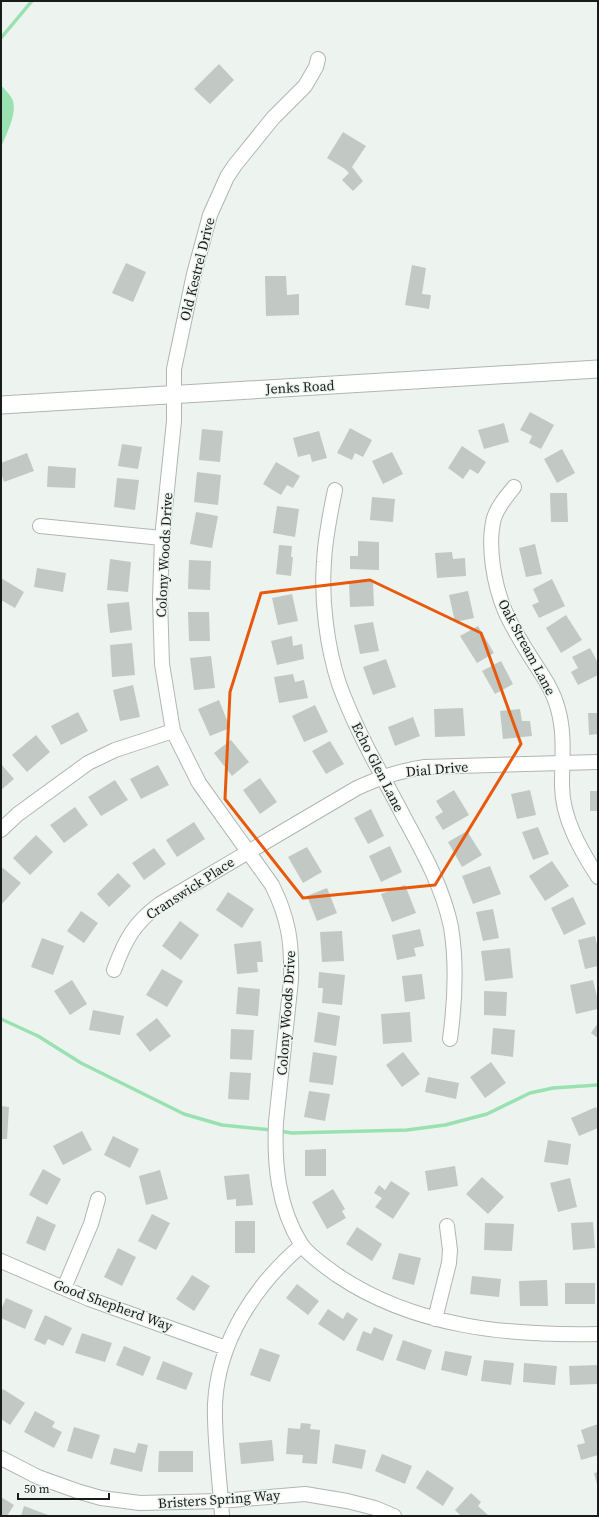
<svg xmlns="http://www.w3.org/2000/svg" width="599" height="1517" font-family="'Source Serif 4',serif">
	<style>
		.water { fill: #9ae1b2 }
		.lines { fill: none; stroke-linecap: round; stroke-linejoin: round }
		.stream { stroke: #9ae1b2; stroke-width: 3.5 }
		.building { fill: #c2c8c4 }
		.minor-casing { stroke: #afb6b1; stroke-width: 16 }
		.tertiary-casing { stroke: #afb6b1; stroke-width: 19 }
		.minor { stroke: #fff; stroke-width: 14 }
		.tertiary { stroke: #fff; stroke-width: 17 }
		.marked { fill: none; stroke: #e8590c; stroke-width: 3; stroke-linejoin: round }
		.labels { text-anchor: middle; stroke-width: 3; stroke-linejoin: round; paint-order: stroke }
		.street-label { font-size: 14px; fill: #1a1c1a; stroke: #edf4ef }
	</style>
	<rect width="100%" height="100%" fill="#edf4ef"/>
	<path class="water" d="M1 85C5 90 11 95 13 101 17 115 6 134 1 148Z"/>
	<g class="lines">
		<path class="stream" d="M1 38 32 1
			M1 1019 38 1036 81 1063 184 1114 222 1125 272 1130
			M279 1131 292 1133 407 1130 445 1125 487 1114 530 1093 553 1088 598 1085"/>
	</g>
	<path class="building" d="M219 64 234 80 210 104 194 89Z
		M343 132 366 146 352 167 363 181 353 191 342 180 349 173 345 169 327 158Z
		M126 263 146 272 133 302 112 293Z
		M412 265 426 268 422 294 431 295 429 309 405 305Z
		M265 276H286L287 295 299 294V315L266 316Z
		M530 412 554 425 541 449 529 443 532 436 520 430Z
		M504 423 509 442 484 449 478 430Z
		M350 428 372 440 363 457 355 453 352 460 337 453Z
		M202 429 223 431 220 462 199 460Z
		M319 431 327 458 312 462 310 454 298 457 293 438Z
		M122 444 142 447 138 469 118 466Z
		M462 446 486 462 478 474 470 469 463 479 448 468Z
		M562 449 575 473 557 483 544 459Z
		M392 452 403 474 383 484 372 461Z
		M27 453 34 471 4 482 1 473V463Z
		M276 462 300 476 293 488 287 485 281 495 263 484Z
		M48 466 76 468 75 488 47 487Z
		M197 472 221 475 218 505 194 502Z
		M117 478 139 480 135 510 114 507Z
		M550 493H567L568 522H551Z
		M372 497 395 499 393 522 370 520Z
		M277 506 299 509 295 537 273 533Z
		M196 512 218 516 212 548 190 544Z
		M358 541 379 542V570L350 569V556H358Z
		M535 544 542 574 526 577 519 548Z
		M279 545 292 546 291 557H293L291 576 276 574Z
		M452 552 453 559 465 558 466 576 437 578 435 553Z
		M110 559 131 562 128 592 107 590Z
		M189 560 211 561 210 590 188 589Z
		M37 568 66 573 63 592 34 587Z
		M1 578 24 592 15 608 1 600Z
		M552 579 565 606 539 618 532 605 539 602 533 589Z
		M373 581 374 606 350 607 349 583Z
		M468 591 474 618 455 622 449 595Z
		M292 594 298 621 278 625 272 598Z
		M129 602 132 630 110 633 107 604Z
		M188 612H209L210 641H189Z
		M566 615 582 640 561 653 546 628Z
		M373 622 379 651 360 654 354 625Z
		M478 626 494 653 477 663 460 636Z
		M292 636 293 646 302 644 304 659 277 665 271 641Z
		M132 643 135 675 112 677 110 645Z
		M590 648 598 663V675L578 685 571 672 578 668 572 657Z
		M211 656 215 688 194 690 190 658Z
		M386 659 396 687 373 695 363 667Z
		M501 661 513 684 495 694 482 671Z
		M293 674 295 682 304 680 308 698 279 703 274 677Z
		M133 685 140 717 120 721 113 690Z
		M219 700 230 728 210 736 198 709Z
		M315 705 328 732 304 742 292 716Z
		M463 708 465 736 435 737 434 709Z
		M520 709 522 721H530L532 736 503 739 500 711Z
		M78 712 88 731 61 745 51 726Z
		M588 713H598V734L589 735Z
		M413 717 420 736 395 746 388 727Z
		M36 735 50 752 27 772 12 755Z
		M231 740 249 762 232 776 214 753Z
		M330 741 344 764 326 774 312 751Z
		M1 764 14 779 1 790Z
		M158 765 169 785 141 799 130 779Z
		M260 778 277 802 260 814 243 790Z
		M115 780 128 800 101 816 88 797Z
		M454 790 469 815 443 830 435 817 443 812 436 801Z
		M530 790 536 815 517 819 511 794Z
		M590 791H598V811H590Z
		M75 807 88 825 64 843 50 825Z
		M371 809 384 836 368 844 354 818Z
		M194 822 205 839 177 857 166 840Z
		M538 827 549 854 533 860 522 832Z
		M467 831 482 855 462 867 448 842Z
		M36 835 53 852 30 875 13 858Z
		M390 846 402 872 381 882 369 856Z
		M307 847 322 872 303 883 288 857Z
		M154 848 166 864 144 880 132 863Z
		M552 861 569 886 545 901 529 876Z
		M490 866 501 894 473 904 462 876Z
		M3 868 21 883 1 905V870Z
		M118 873 131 886 109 907 97 894Z
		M405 885 416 913 392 922 381 894Z
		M327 888 337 913 317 921 307 896Z
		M228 892 254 909 242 928 216 910Z
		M573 897 586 924 564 935 551 908Z
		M493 909 499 938 483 941 476 912Z
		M81 911 98 923 84 943 67 931Z
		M180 921 199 935 181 960 162 946Z
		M420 929 424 946 414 948 416 956 397 960 392 935Z
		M342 931 344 961 322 962 320 932Z
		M595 936 598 948V966L585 969 578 940Z
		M42 938 64 946 53 975 31 967Z
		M261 941 263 962H257L258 972 237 974 234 944Z
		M510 948 513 978 485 981 481 951Z
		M162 969 183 981 167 1007 146 995Z
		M319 972 345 975 342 1005 322 1003 323 988H318Z
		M422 974 425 999 405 1002 402 976Z
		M72 980 87 1004 70 1015 54 991Z
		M593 980 598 1001V1009L576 1014 570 985Z
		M238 987 260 989 258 1016 236 1014Z
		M484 991 507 992 506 1016 484 1015Z
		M93 1010 124 1016 120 1035 89 1030Z
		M318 1012 340 1016 336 1046 314 1042Z
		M410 1012 412 1042 383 1044 381 1014Z
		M157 1018 171 1036 150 1052 136 1034Z
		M598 1023V1038L591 1033Z
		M493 1028 515 1030 513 1057 491 1054Z
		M231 1029 254 1030 252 1060 230 1059Z
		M313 1052 337 1056 333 1085 309 1082Z
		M403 1052 420 1074 402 1087 386 1065Z
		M491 1062 506 1083 485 1098 470 1077Z
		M230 1072 251 1073 249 1100 228 1099Z
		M428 1077 459 1083 456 1099 425 1092Z
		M309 1091 330 1094 325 1121 304 1117Z
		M1 1106 9 1107 7 1139H1Z
		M596 1107 598 1112V1128L579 1136 571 1118Z
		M82 1131 92 1150 63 1165 53 1146Z
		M113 1136 139 1149 130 1168 104 1155Z
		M548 1140 571 1144 568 1165 544 1162Z
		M326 1149V1176H305V1150Z
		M455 1166 458 1186 428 1191 425 1171Z
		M43 1169 61 1179 47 1205 29 1195Z
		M160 1170 168 1199 146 1205 139 1176Z
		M249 1174 253 1205 236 1206V1199L227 1200 224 1176Z
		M482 1177 504 1197 488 1214 466 1194Z
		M570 1178 577 1207 558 1212 550 1183Z
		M391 1181 410 1193 393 1219 375 1207 382 1198 374 1193 379 1185 385 1190Z
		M333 1189 345 1209 342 1211 346 1218 327 1229 312 1202Z
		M152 1214 170 1223 156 1250 138 1241Z
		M37 1216 56 1225 45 1251 26 1243Z
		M235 1221H255V1253H235Z
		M593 1222 595 1248 573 1250 571 1223Z
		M485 1223 514 1224 512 1251 484 1250Z
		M357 1227 382 1244 372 1261 346 1244Z
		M118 1248 136 1257 122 1286 104 1277Z
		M399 1253 421 1258 414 1285 392 1279Z
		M192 1275 210 1286 194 1311 176 1299Z
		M472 1276 501 1279 499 1297 470 1294Z
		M547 1280 548 1306H520L519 1281Z
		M565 1283H595V1304H565Z
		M297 1284 319 1301 308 1315 286 1298Z
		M6 1298 33 1310 25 1329 1 1318V1310Z
		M328 1309 343 1319 347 1312 358 1319 344 1341 318 1324Z
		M45 1315 72 1328 63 1346 48 1339 45 1345 34 1340Z
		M374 1327 393 1335 383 1361 356 1350 363 1331 371 1334Z
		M82 1333 112 1343 105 1362 75 1353Z
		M403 1340 432 1350 425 1370 396 1360Z
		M124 1346 151 1357 143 1376 116 1365Z
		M260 1348 280 1355 270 1382 250 1375Z
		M445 1351 472 1356 467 1376 441 1370Z
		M484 1360 514 1363 511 1385 481 1381Z
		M163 1361 193 1373 186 1390 156 1379Z
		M524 1363 557 1366 555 1385 523 1382Z
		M598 1365V1384L570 1385 569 1366Z
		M3 1389 25 1403 10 1425 1 1419V1392Z
		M35 1411 55 1422 52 1427 62 1432 54 1448 24 1432Z
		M301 1423 311 1424 310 1429 320 1430 317 1464 302 1463 303 1455 286 1454 288 1428 300 1429Z
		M598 1424V1455L581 1460 577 1445 585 1443 581 1430Z
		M74 1427 100 1435 92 1459 67 1451Z
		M272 1440 274 1461 241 1464 239 1443Z
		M138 1443 148 1445 142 1472 110 1464 114 1448 135 1453Z
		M335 1444 366 1450 362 1469 332 1463Z
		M159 1451H193V1472H158Z
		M382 1454 412 1466 405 1484 375 1471Z
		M427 1470 454 1488 443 1506 416 1488Z
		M598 1472V1488L594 1473Z
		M471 1493 481 1502 478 1506 489 1516H461L455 1510Z
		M1 1497 14 1505 7 1516H1Z
		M24 1506 51 1516H21Z"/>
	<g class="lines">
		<defs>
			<path id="minor" d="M318 59 316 67 305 86 273 118 235 165 227 177 210 215 194 274 174 369V421L162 538 160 599 162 664 173 731 199 783 272 885C289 919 292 943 291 980L276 1122C274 1164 278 1207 301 1244 308 1255 326 1267 337 1275 414 1327 508 1336 598 1334
				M514 487C506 497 498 506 494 518 487 545 494 585 505 611 510 623 518 636 525 648 537 668 552 686 558 709 565 734 562 759 562 785 562 818 580 849 598 877
				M335 490C330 514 325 538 324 562 321 600 327 647 339 684 356 731 382 775 405 819 424 854 443 888 451 927 457 964 455 1002 450 1039
				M40 526 162 538
				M1 830 18 814 88 763 115 750 173 731
				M114 970C125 940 134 923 160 904L357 788C381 777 399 771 425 767L598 762
				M1 1261 89 1299 226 1348
				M64 1288 91 1224 98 1199
				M435 1319 449 1263 450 1250 447 1226
				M1 1458 38 1477 80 1492 101 1498 140 1503 220 1501 305 1494 347 1501 375 1508 394 1516
				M222 1516C220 1479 214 1441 215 1404 218 1341 255 1285 302 1245"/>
			<path id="tertiary" d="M1 405 598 369"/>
		</defs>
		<use href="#minor" class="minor-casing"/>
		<use href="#tertiary" class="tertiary-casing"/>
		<use href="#minor" class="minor"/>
		<use href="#tertiary" class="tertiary"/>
	</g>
	<path class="marked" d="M370 580 481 633 521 744 435 885 303 898 225 799 230 692 261 593Z"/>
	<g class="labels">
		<g class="street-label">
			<text transform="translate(197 269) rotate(-76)" y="5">Old Kestrel Drive</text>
			<text transform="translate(300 387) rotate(-3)" y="5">Jenks Road</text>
			<text transform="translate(164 555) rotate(-87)" y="5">Colony Woods Drive</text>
			<text transform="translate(527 647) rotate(62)" y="5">Oak Stream Lane</text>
			<text transform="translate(378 767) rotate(63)" y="5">Echo Glen Lane</text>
			<text transform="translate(437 769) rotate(-5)" y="5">Dial Drive</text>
			<text transform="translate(190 888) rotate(-33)" y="5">Cranswick Place</text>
			<text transform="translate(286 1013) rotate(-86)" y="5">Colony Woods Drive</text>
			<text transform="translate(113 1305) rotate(20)" y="5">Good Shepherd Way</text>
			<text transform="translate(219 1499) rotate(-4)" y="5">Bristers Spring Way</text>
		</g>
	</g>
	<rect width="599" height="1517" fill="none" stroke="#1a1c1a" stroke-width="4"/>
	<path d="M18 1493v6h91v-6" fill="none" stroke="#1a1c1a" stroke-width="2"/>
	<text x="24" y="1493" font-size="12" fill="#1a1c1a" stroke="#edf4ef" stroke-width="3" paint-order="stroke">50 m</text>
</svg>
